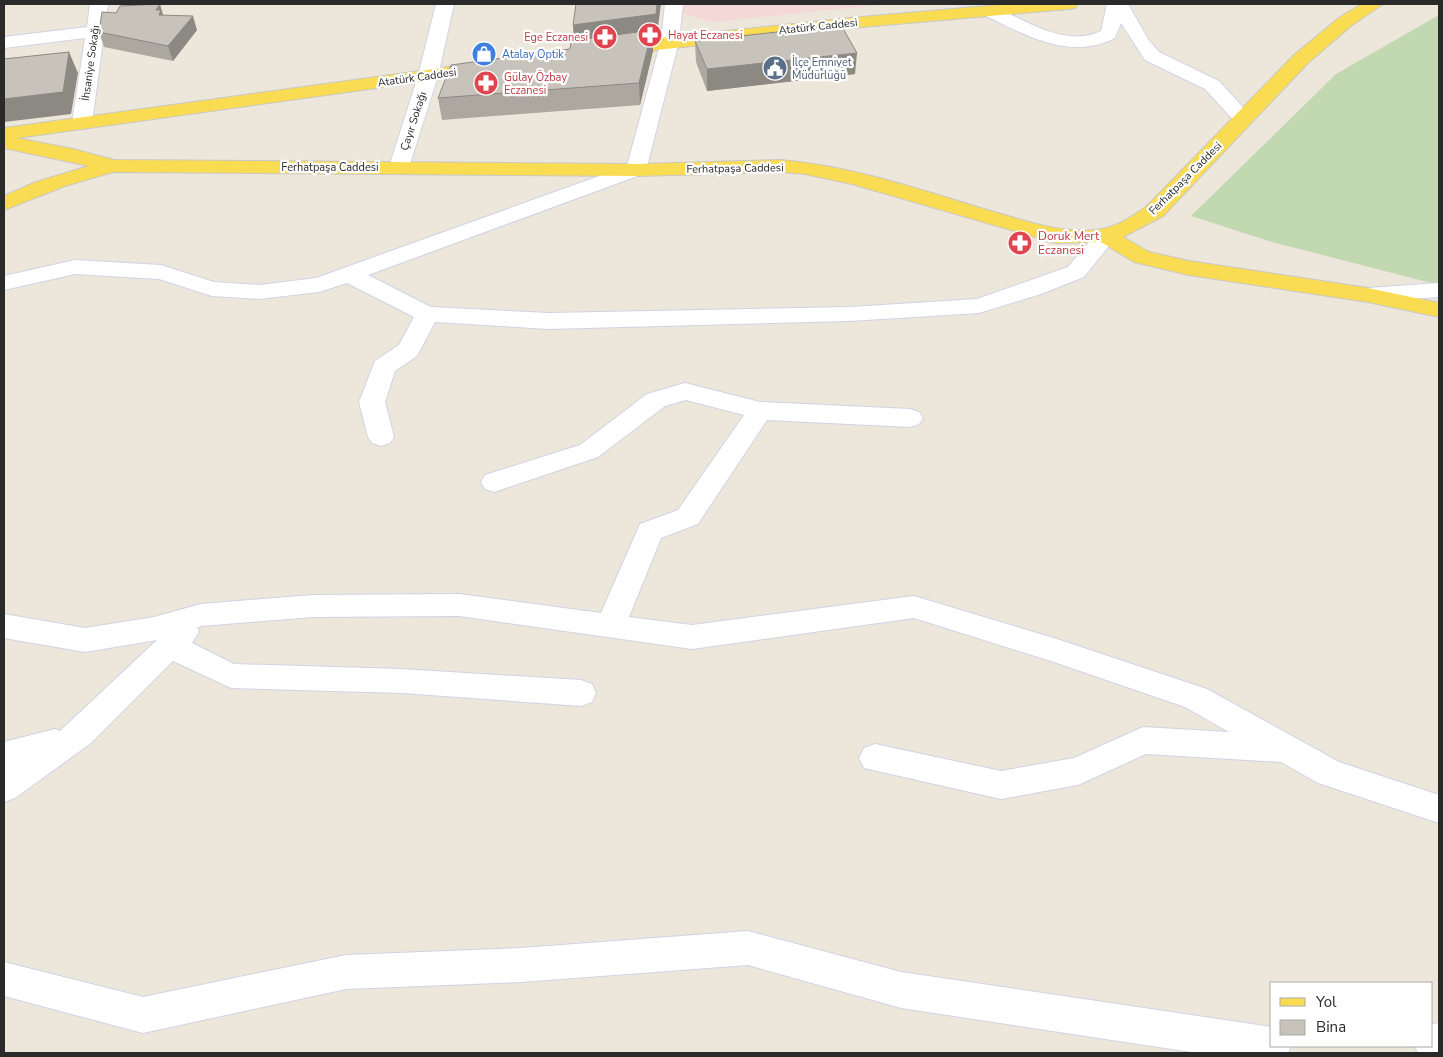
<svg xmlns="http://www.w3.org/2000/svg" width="1443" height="1057" font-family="'Nunito Sans',sans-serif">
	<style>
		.medical { fill: #f4d7d7 }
		.cemetery { fill: #c2d8b1 }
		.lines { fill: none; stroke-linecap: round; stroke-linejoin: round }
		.minor-casing { stroke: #d0d3e4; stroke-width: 2 }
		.major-casing { stroke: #c8c8c8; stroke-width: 2 }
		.minor { fill: #fff; fill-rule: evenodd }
		.major { fill: #fadc53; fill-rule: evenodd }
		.wall { fill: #aca8a0 }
		.shaded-wall { fill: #8c8882 }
		.building { fill: #c8c3ba; stroke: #8c8882 }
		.labels { text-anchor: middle; stroke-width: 4.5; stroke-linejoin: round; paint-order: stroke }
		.far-street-label { font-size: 11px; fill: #2a2a2a; stroke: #fff }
		.far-health-label { font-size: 11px; fill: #be3a42; stroke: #fff; text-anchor: start }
		.far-shop-label { font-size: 11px; fill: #366cbe; stroke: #fff; text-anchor: start }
		.far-service-label { font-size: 11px; fill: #4e5e75; stroke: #fff; text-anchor: start }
		.health-label { font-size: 12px; fill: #be3a42; stroke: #fff; text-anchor: start }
	</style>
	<rect width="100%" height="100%" fill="#ede6db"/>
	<path class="medical" d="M676 4H890L713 22 675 11Z"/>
	<path class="cemetery" d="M1439 15V285L1272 242 1191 216 1336 74Z"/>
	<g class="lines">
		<defs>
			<path id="minor" d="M90 4H108L92 123 89 127 82 129 75 127 72 123 85 38 4 48V37L87 27Z
				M436 4H454L438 76 409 167 406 171 399 173 392 171 389 167 418 76Z
				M665 4H683L679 41 646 170 643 174 368 275 431 307 549 313 850 307 977 299 1068 267 1098 231 1106 229 1114 231 1117 236 1084 277 1041 294 979 313 850 321 549 329 435 322 417 356 395 371 385 402 394 437 390 443 381 446 372 443 368 437 359 402 375 361 399 345 414 317 347 283 319 292 259 299 212 296 159 279 75 274 4 290V276L75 260 161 265 214 282 259 285 316 278 627 166 661 41Z
				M1107 4H1128L1148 39 1159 52 1219 81 1250 115 1253 119 1250 123H1236L1205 89 1145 60 1121 23 1115 38C1070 61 1025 35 984 15L981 11 984 7H996C1027 22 1067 48 1101 31Z
				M1439 283V297L1368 302 1360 300 1356 295 1360 290 1368 288Z
				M685 383 760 402 910 409 919 412 923 418 919 424 910 427 767 420 698 524 661 538 629 617 692 625 914 596 1057 639 1207 689 1339 762 1439 795V823L1318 783 1281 762 1146 754 1078 785 1001 799 864 768 859 758 864 748 875 744 1001 771 1074 758 1143 727 1229 732 1185 707 1054 662 914 618 692 649 459 616 313 617 201 626 197 628 199 632 192 643 234 664 402 669 581 680 592 684 596 693 592 702 581 706 402 693 231 688 173 661 91 743 15 798 4 802V742L55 729 60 731 157 640 85 652 4 638V614L85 628 154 617 201 604 313 595 459 594 601 613 640 524 678 510 744 415 686 400 665 406 598 457 494 492 485 489 481 482 485 475 580 445 647 394Z
				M748 931 901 972 1272 1027V1046H1291L1288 1053H1198L901 1008 748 965 521 982 346 989 143 1033 4 996V962L143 997 346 955 521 948Z
				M1439 1023V1053H1418L1415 1046H1432V1024Z"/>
			<path id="major" d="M1010 4H1078L1075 8 1069 9 850 28 614 55 607 53 605 49 607 45 614 43 850 18Z
				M1362 4H1383L1352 25 1308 63 1163 216 1123 237 1149 252 1189 261 1368 288 1439 303V317L1368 302 1189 275 1134 262 1101 242 1056 243 852 184 805 174 781 172 636 176 113 172 65 186 4 210V196L36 182 89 166 4 148V128L485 62 492 64 494 68 492 72 17 138 73 149 114 160 636 164 781 160C851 166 918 189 984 209 1021 219 1057 234 1096 230 1115 228 1132 217 1147 206L1294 55 1340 17Z"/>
		</defs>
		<use href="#minor" class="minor-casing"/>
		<use href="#major" class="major-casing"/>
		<use href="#minor" class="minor"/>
		<use href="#major" class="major"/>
	</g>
	<path class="wall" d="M163 15 197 30 173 61 104 47 99 32Z
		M573 25 657 35 652 36 653 51 640 105 442 120 438 98 570 49 574 41Z
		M695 41 855 74 707 91 696 62Z"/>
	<path class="shaded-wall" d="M160 4 166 25 156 10Z
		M657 4H661L657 35 652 36 653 51 640 105 639 83 575 46 573 25Z
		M193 16 197 30 173 61 168 46Z
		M69 52 78 73 71 114 4 122V99Z
		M857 53 855 74 707 91V69Z"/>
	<path class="building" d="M160 4 156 10H161L159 15 193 16 168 46 99 32 102 12 116 13 120 6Z
		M576 4H657L656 14 573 25Z
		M841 25 857 53 707 69 695 41Z
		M652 30 639 83 438 98 451 65 570 49 571 41Z
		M69 52 63 92 4 99V59Z"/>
	<defs>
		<symbol id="pharmacy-disc" viewBox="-11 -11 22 22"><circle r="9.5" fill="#e0444e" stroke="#fff"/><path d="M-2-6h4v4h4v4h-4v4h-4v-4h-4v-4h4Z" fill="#fff"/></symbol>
		<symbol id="shop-disc" viewBox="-11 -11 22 22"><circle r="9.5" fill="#3f7fe0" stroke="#fff"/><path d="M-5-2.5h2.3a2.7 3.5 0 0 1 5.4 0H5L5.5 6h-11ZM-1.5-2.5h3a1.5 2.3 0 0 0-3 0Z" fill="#fff"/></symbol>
		<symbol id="civic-disc" viewBox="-11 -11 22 22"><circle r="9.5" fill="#5c6f8a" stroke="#fff"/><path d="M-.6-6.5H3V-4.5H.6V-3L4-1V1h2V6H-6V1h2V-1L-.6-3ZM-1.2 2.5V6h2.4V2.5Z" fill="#fff"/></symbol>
	</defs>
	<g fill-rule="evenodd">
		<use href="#pharmacy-disc" x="636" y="21" width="28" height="28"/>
		<use href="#pharmacy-disc" x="591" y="23" width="28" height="28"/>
		<use href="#shop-disc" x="470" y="40" width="28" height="28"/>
		<use href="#civic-disc" x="761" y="54" width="28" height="28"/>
		<use href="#pharmacy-disc" x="472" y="69" width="28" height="28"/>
		<use href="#pharmacy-disc" x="1006" y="229" width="28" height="28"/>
	</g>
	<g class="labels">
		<g class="far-street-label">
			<text transform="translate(818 26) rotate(-6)" y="4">Atatürk Caddesi</text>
			<text transform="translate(90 63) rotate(-82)" y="4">İhsaniye Sokağı</text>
			<text transform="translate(417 77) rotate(-8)" y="4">Atatürk Caddesi</text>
			<text transform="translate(413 121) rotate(-72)" y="4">Çayır Sokağı</text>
			<text x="330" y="171">Ferhatpaşa Caddesi</text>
			<text transform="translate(735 168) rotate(-1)" y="4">Ferhatpaşa Caddesi</text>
			<text transform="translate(1185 178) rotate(-45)" y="4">Ferhatpaşa Caddesi</text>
		</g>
		<g class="far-health-label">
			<text x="668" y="39">Hayat Eczanesi</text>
			<text x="588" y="41" text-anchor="end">Ege Eczanesi</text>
			<text x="504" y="81">Gülay Özbay<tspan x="504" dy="13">Eczanesi</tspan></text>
		</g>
		<g class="far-shop-label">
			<text x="502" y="58">Atalay Optik</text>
		</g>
		<g class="far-service-label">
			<text x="792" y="66">İlçe Emniyet<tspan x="792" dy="13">Müdürlüğü</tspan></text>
		</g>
		<g class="health-label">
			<text x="1038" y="240">Doruk Mert<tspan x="1038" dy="14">Eczanesi</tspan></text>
		</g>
	</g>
	<rect width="1443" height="1057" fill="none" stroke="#2a2a2a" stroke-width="10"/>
	<rect x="1270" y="982" width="162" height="65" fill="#ffffff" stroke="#aaaaaa"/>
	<rect x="1280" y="998" width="25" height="8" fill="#fadc53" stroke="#aaaaaa"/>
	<text x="1316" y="1007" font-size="15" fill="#2a2a2a">Yol</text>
	<rect x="1280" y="1020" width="25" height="15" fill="#c8c3ba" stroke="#aaaaaa"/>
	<text x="1316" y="1032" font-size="15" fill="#2a2a2a">Bina</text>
</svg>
